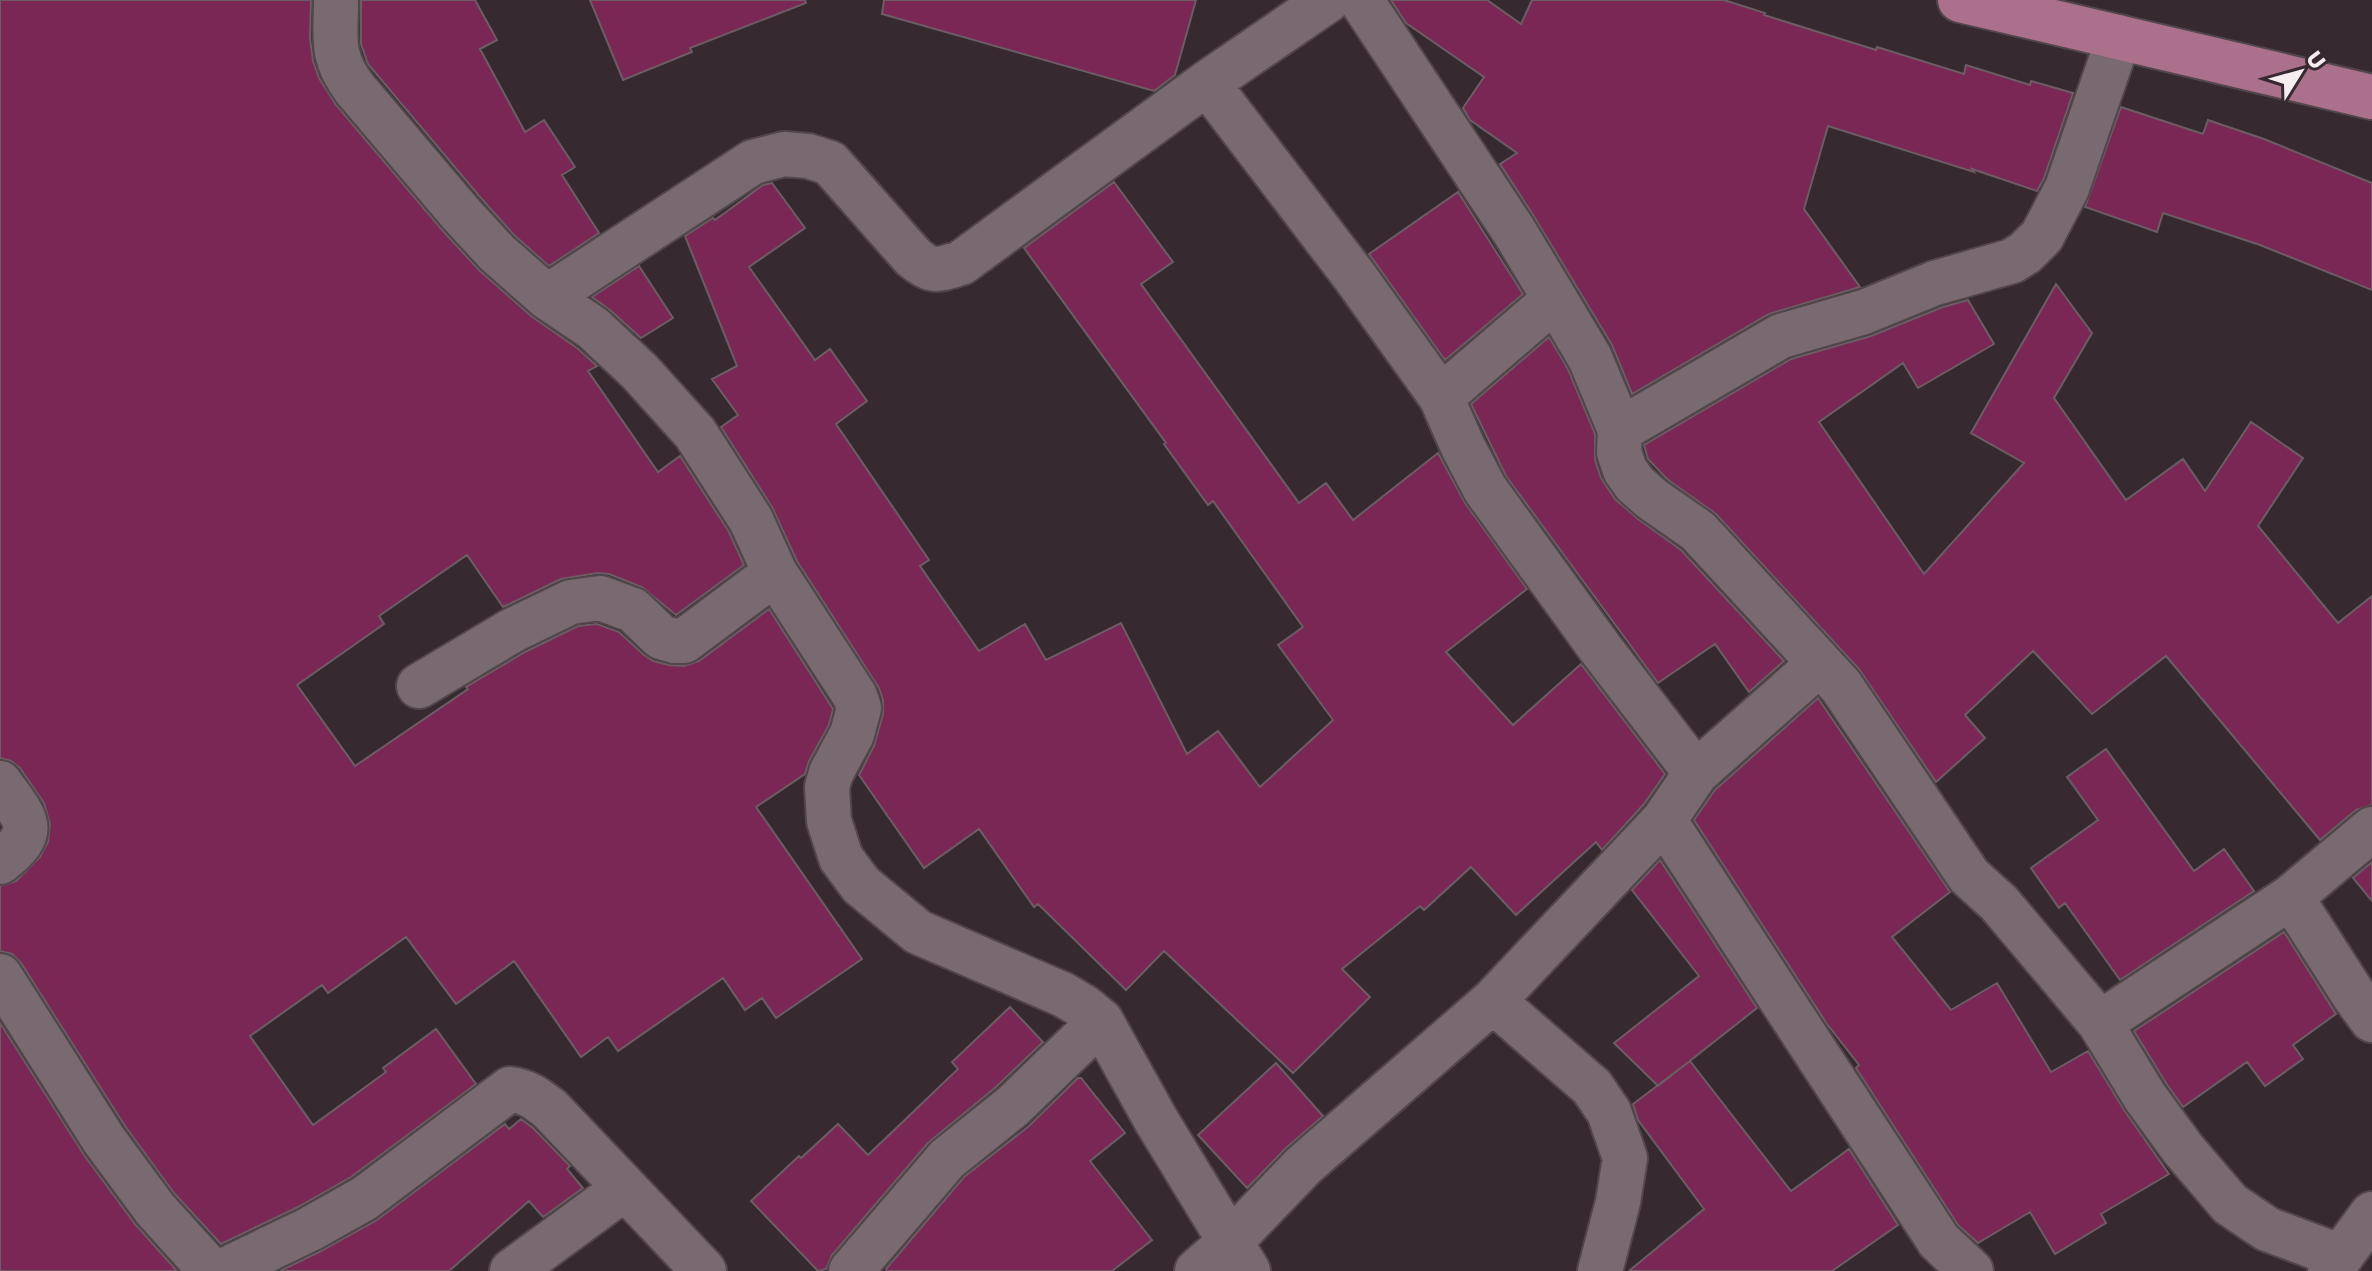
<svg xmlns="http://www.w3.org/2000/svg" width="2372" height="1271" font-family="Poppins,sans-serif">
	<style>
		.building { fill: #7a2755; stroke: #6b5d63; stroke-width: 2 }
		.lines { fill: none; stroke-linecap: round; stroke-linejoin: round }
		.street-casing { stroke: #51474b; stroke-width: 48 }
		.secondary-casing { stroke: #51474b; stroke-width: 48 }
		.primary-casing { stroke: #51474b; stroke-width: 48 }
		.street { stroke: #786a70; stroke-width: 44 }
		.secondary { stroke: #786a70; stroke-width: 44 }
		.primary { stroke: #aa708c; stroke-width: 44 }
	</style>
	<rect width="100%" height="100%" fill="#36292f"/>
	<path class="building" d="M0 0H311L310 38 313 61 319 78 336 105 443 231 479 270 531 316 577 348 597 366 588 371 658 472 680 456 729 532 744 565 676 615 642 587 609 574 597 573 561 579 503 607 467 555 379 616 384 624 297 685 355 766 468 689 466 687 525 652 578 626 597 624 619 632 644 655 653 661 669 665 684 666 699 661 769 609 833 709 829 725 809 761 805 774 756 807 862 959 776 1018 762 998 745 1010 723 978 618 1051 608 1037 581 1057 514 961 456 1004 406 937 328 993 322 985 250 1036 313 1125 386 1072 383 1068 436 1029 476 1084 351 1177 298 1207 221 1244 174 1193 125 1126 21 963 12 954 0 951V886L16 881 40 857 48 842 50 824 44 803 20 768 11 761 0 758Z
		M361 0H475L497 40 480 49 525 132 544 120 575 167 562 175 599 233 549 266 514 235 480 197 368 64 361 44Z
		M590 0H805L806 3 690 48 692 52 623 80Z
		M884 0H1196L1175 75 1154 91 882 14Z
		M1391 0H1487L1521 24 1532 0H1724L1765 13 1764 15 1876 50 1877 47 1964 74 1966 65 2030 85 2031 81 2073 93 2044 178 2037 191 1972 169 1974 172 1828 126 1804 209 1860 287 1769 314 1632 394 1612 345 1535 218 1500 164 1517 153 1470 120 1463 108 1484 77 1406 23Z
		M2121 107 2203 134 2208 120 2264 139 2372 183V290L2260 245 2163 213 2157 232 2085 207Z
		M1114 182 1173 262 1141 284 1299 503 1326 483 1353 520 1438 453 1465 503 1527 589 1446 652 1513 725 1581 664 1665 774 1644 804 1602 850 1596 842 1516 915 1471 867 1424 910 1420 906 1342 969 1370 997 1293 1073 1164 951 1126 990 1038 904 1034 907 979 829 924 868 859 775 874 746 883 714V700L879 688 797 561 772 507 721 427 738 415 712 379 737 366 685 236 713 218 715 220 763 185 772 183 805 228 749 267 815 360 830 349 867 401 836 424 929 560 920 566 979 651 1025 624 1046 660 1121 623 1187 754 1218 731 1260 787 1333 720 1278 645 1303 627 1213 501 1208 505 1164 444 1166 443 1024 248Z
		M1458 192 1523 294 1445 360 1369 254Z
		M639 266 673 318 641 338 610 310 592 297Z
		M2056 284 2092 333 2054 398 2126 500 2183 459 2205 491 2251 422 2303 458 2258 526 2338 623 2372 596V805L2356 810 2320 840 2166 656 2092 714 2033 651 1965 715 1985 738 1936 782 1859 669 1716 514 1667 479 1648 459 1644 445 1791 359 1871 336 1943 307 1968 300 1994 344 1918 388 1903 363 1819 422 1924 574 2024 463 1971 433Z
		M1549 337 1568 369 1595 434V460L1601 478 1615 499 1638 519 1681 550 1784 661 1749 692 1715 644 1658 683 1506 476 1471 404Z
		M1818 698 1950 892 1892 937 1951 1010 1997 983 2051 1072 2088 1051 2124 1110 2169 1174 2101 1214 2106 1223 2055 1254 2030 1212 1978 1243 1958 1225 1856 1068 1859 1065 1827 1024 1694 820 1715 790Z
		M2106 749 2194 871 2224 849 2254 891 2120 980 2065 903 2059 908 2031 868 2098 820 2067 777Z
		M1660 860 1757 1008 1658 1086 1614 1043 1699 976 1632 890Z
		M2372 862V901L2353 878Z
		M2284 932 2336 1014 2293 1045 2303 1059 2265 1086 2247 1062 2183 1107 2166 1083 2134 1031Z
		M1010 1007 1043 1042 996 1087 928 1143 832 1255 826 1269 818 1271 751 1201 799 1156 801 1158 838 1124 868 1155 958 1069 952 1062Z
		M0 1023 84 1155 135 1224 177 1271H0Z
		M1690 1061 1791 1191 1849 1149 1898 1225 1832 1271H1629L1704 1209 1638 1120 1633 1104Z
		M1276 1063 1323 1116 1286 1148 1247 1188 1198 1135Z
		M1078 1078H1081L1125 1133 1090 1161 1152 1240 1112 1271H887L886 1269 964 1177 1029 1126Z
		M521 1119 533 1128 570 1166 567 1169 583 1188 543 1217 529 1201 449 1271H280L321 1251 377 1220 505 1124 509 1129Z"/>
	<g class="lines">
		<defs>
			<path id="street" d="M336 0C336 39 330 56 355 89L461 214 497 253 547 297 593 328 640 372 695 433 751 520 775 573 855 696 859 708 852 734 831 773 827 787 829 821 841 858 861 885 918 932 1064 995 1084 1007 1101 1021 1156 1120 1248 1271
				M1328 0 1207 83 1355 277 1441 397 1463 447 1485 489 1600 648 1696 773
				M1361 0 1514 231 1555 299 1590 358 1620 430 1781 336 1864 312 1935 283 2012 261 2025 253 2042 236 2067 188 2119 37
				M547 297 753 162 784 154 808 156 830 163 913 257C933 274 937 270 961 263L1207 83
				M1441 397 1555 299
				M1620 430 1619 452 1625 470 1635 484 1652 499 1698 531 1841 686 1969 876 1999 903 2100 1023 2145 1097 2183 1149 2230 1204 2267 1229 2339 1256
				M1819 664 1696 773 1664 820 1939 1241 1971 1271
				M419 686 513 630 571 602 600 598 633 610 661 637 675 641H684L775 573
				M0 783C25 819 42 830 0 862
				M2291 897 2372 829
				M0 976 104 1140 155 1209 211 1271
				M2100 1023 2291 897 2355 997 2372 1020
				M223 1271 310 1229 365 1198 510 1089C527 1091 537 1099 550 1109L704 1271
				M512 1271 625 1188
				M851 1271 947 1159 1013 1106 1101 1021
				M1197 1271 1231 1241 1304 1165 1493 1001
				M1600 1271 1618 1202 1625 1158 1609 1112 1592 1087 1493 1001 1664 820"/>
			<path id="secondary" d="M2330 1271 2372 1214"/>
			<path id="primary" d="M1960 0 2372 97"/>
		</defs>
		<use href="#street" class="street-casing"/>
		<use href="#secondary" class="secondary-casing"/>
		<use href="#primary" class="primary-casing"/>
		<use href="#street" class="street"/>
		<use href="#secondary" class="secondary"/>
		<use href="#primary" class="primary"/>
	</g>
	<g transform="translate(2300 72) rotate(53)" stroke="#36292f" stroke-width="6" paint-order="stroke">
	<path d="M0-6L14 30L0 20L-14 30Z" fill="#f6edf1"/>
	<text y="-12" font-size="22" font-weight="bold" text-anchor="middle" fill="#f6edf1">U</text>
	</g>
</svg>
